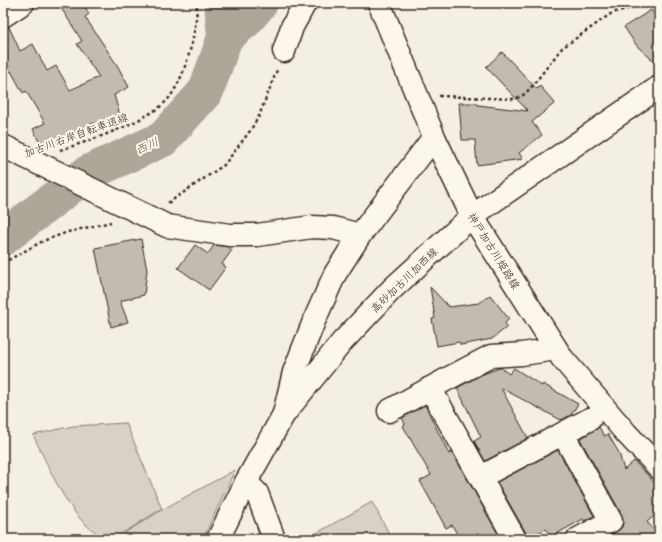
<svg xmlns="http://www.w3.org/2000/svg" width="662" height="542" font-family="'Balsamiq Sans','Klee One',sans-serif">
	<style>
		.green { fill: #d8d1c6; stroke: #8a7e72 }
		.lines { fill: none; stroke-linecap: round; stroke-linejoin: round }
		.river { stroke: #afa69a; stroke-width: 36 }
		.building { fill: #c3bbb0; stroke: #3b2a1e }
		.street-casing { stroke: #3b2a1e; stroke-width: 25 }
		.primary-casing { stroke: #3b2a1e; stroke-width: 25 }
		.path { stroke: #3b2a1e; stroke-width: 2.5; stroke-dasharray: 3 3; stroke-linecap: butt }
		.street { stroke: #fbf7ec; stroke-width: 22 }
		.primary { stroke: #fbf7ec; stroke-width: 22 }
		.labels { text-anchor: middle; stroke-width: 4; stroke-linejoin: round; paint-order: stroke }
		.street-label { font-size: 11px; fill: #3b2a1e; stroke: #fbf7ec }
		.water-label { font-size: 12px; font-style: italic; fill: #645549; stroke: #fbf7ec }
	</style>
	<rect width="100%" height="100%" fill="#f3efe4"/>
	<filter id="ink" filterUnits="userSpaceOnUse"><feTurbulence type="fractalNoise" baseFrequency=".025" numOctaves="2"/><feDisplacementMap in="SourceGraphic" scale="8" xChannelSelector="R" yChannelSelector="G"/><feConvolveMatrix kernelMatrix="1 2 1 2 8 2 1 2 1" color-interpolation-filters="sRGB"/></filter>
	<g filter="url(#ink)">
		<path class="green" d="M126 423 162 509C154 513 120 536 114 537 76 539 48 464 33 435L73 426Z
			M235 470 203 539H120L126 532 165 508Z
			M372 502 392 539H306Z"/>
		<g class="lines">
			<path class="river" d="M225 37 245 21 260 3
				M3 238 88 173 163 139 206 91 225 37 222 3"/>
		</g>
		<path class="building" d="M58 3H83L89 14 85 17 117 65 129 87 114 95 121 119 95 127 94 123 42 148 33 129 45 123 26 91 23 93 11 71 3 75V28L9 27 20 51 33 44 47 71 56 66 70 90 99 77 77 44 82 41Z
			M651 10 659 21V66L637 46 624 27Z
			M502 52 537 89 540 86 555 103 532 122 542 135 519 153 523 159 477 165 475 140H462L459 103H476L478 105 528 111 486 67Z
			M141 239 147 270 144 295 120 301 128 322 111 327 95 248Z
			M195 245 208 254 214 245 228 247 232 250 222 264 226 267 209 290 178 268Z
			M430 287 449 307 479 303 490 295 509 319 505 323 507 327 492 339 461 345 459 342 437 346 432 319 435 318Z
			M499 368H501L509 374 514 368 542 386 543 384 578 404 571 415 561 420 501 388 528 438 485 461 474 441 481 437 457 388 481 375Z
			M425 405 449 454 452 452 501 539H460L452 525 446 528 420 481 431 475 403 426 405 424 402 418Z
			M599 427 604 436 608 434 619 453 624 470 634 461 659 487V512L647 522 659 535V539H614L612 535 622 527 623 522 622 515 580 439Z
			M558 450 594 516 584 521 583 519 551 537 546 529 527 539 526 533 497 482Z"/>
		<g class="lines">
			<defs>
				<path id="street" d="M3 16 23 3
					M284 51 292 27 305 3
					M3 146 167 226 230 235H257L312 227 333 228 360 235 434 137
					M430 388 515 539
					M389 411 449 378 491 356 522 354 556 349
					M284 414 294 372 314 321 335 274 360 235
					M563 434 611 521 578 539
					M481 477 590 419
					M246 482 257 493 274 539"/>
				<path id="primary" d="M379 3 434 137 472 216 562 358 626 433 659 468
					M218 539 246 482 284 414 342 342 392 289 472 216 659 87"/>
			</defs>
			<use href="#street" class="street-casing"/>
			<use href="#primary" class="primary-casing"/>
			<path class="path" d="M439 96 514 99 522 96 530 89 562 48 612 13 650 3
				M60 150C87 142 152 120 169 98 186 76 197 31 197 3
				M168 203 224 165 250 131 259 116 277 70
				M3 263 43 241 68 232 111 222"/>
			<use href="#street" class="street"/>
			<use href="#primary" class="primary"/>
		</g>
	</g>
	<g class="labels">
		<g class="street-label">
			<text transform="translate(76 135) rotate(-20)" y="4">加古川右岸自転車道線</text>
			<text transform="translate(494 251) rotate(58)" y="4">神戸加古川姫路線</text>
			<text transform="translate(404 280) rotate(-44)" y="4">高砂加古川加西線</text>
		</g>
		<g class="water-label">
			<text transform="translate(147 146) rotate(-25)" y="4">西川</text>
		</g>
	</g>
	<rect width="662" height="542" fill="none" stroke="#fbf7ec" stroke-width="16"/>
	<rect x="8" y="8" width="646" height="526" fill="none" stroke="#3b2a1e" stroke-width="1.5" filter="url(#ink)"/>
</svg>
